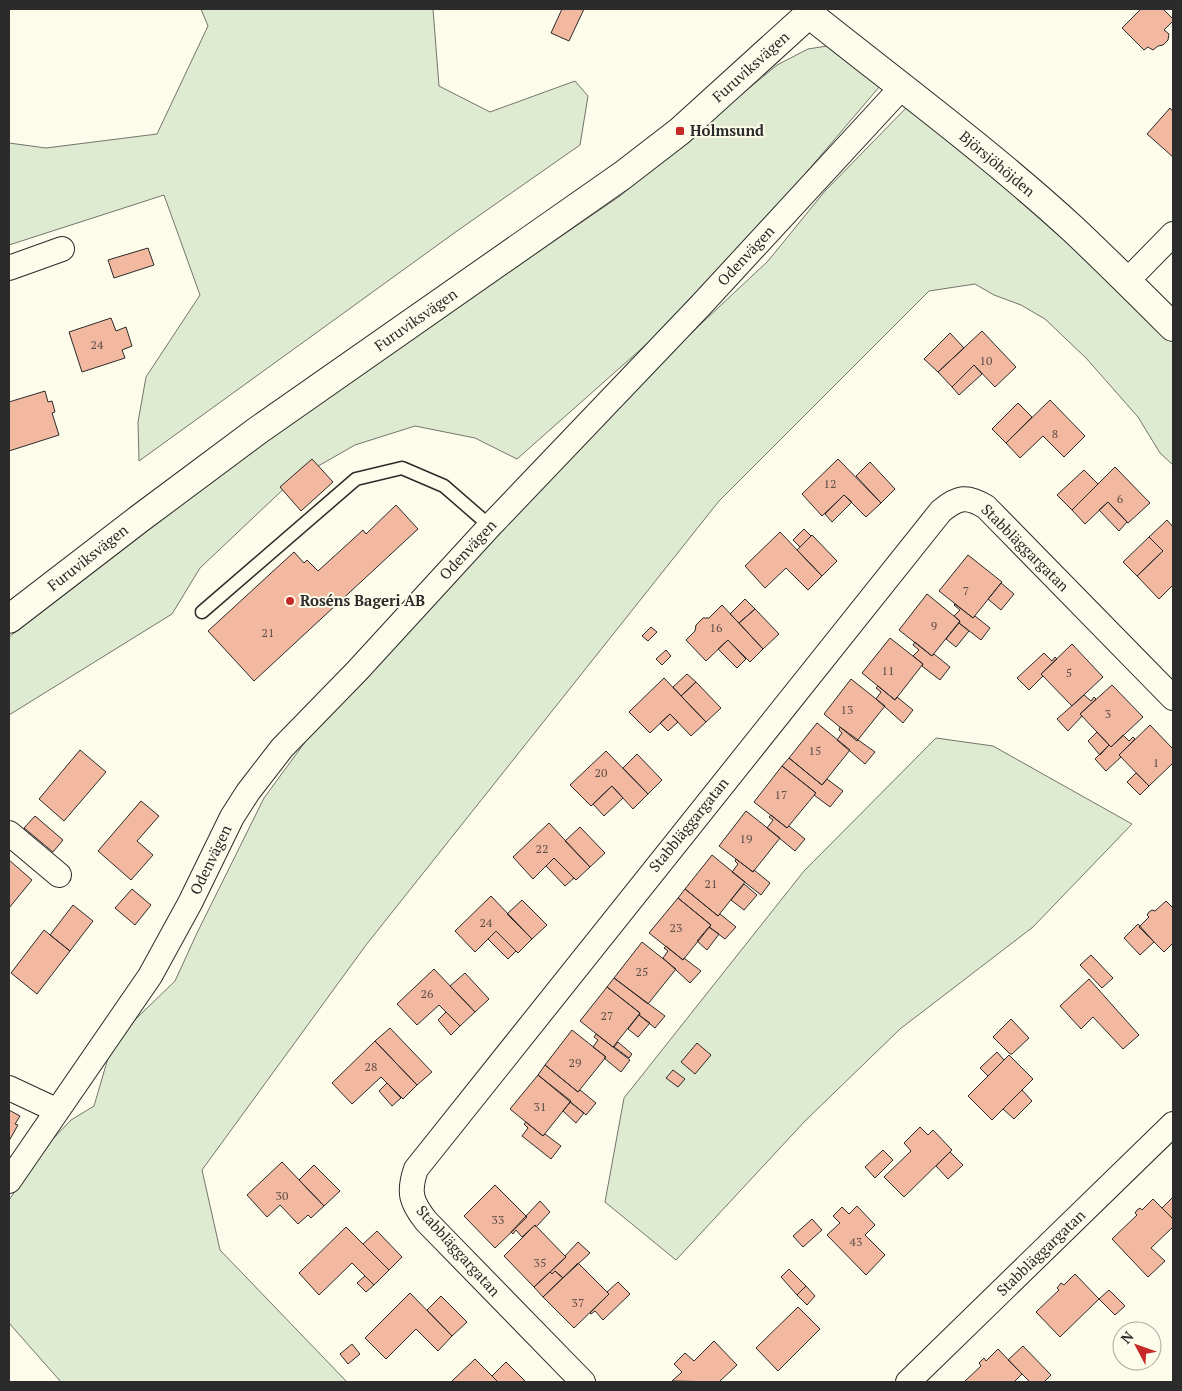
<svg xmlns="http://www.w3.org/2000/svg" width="1182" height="1391" font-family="'PT Serif',serif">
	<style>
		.green { fill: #deebd1; stroke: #74746e }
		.building { fill: #f2b8a0; stroke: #2b2b2b }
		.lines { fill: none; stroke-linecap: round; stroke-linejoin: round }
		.service-casing { stroke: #2b2b2b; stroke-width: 15 }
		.minor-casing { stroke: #2b2b2b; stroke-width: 26 }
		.tertiary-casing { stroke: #2b2b2b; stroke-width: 30 }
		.secondary-casing { stroke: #2b2b2b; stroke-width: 30 }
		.service { stroke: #fdfbea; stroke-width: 12 }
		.minor { stroke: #fdfbea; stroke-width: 24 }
		.tertiary { stroke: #fdfbea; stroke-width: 28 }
		.secondary { stroke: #fdfbea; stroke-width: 28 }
		.poi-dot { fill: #c62828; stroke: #fdfbea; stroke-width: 2 }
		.labels { text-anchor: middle; stroke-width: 4; stroke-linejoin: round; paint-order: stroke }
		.number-label { font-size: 12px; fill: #5d4e48 }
		.street-label { font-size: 15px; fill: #2b2b2b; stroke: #fdfbea }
		.poi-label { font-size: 15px; font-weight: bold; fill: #2b2b2b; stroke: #fdfbea; text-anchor: start }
	</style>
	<rect width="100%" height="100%" fill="#fdfbea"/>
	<path class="green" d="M201 9H433L439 86 490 112 575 81 588 96 580 145 457 231 139 461 138 422 146 377 200 295 164 195 9 245V143L46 148 157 134 208 26Z
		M827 46 880 86 782 201 649 342 517 459 475 438 415 426 355 445 292 481 200 568 172 614 9 715V637L261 441 620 196 777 65 808 49Z
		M911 103 1113 276 1173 337V465L1160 453 1138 417 1086 358 1045 319 1021 305 994 295 975 284 929 291 719 501 366 945 202 1170 220 1250 347 1382H61L9 1323V1200L48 1144 71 1120 94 1106 113 1041 175 981 197 933 264 798 308 738 654 368 768 261 825 191Z
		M936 738 993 746 1132 824 1033 927 900 1029 805 1121 676 1260 605 1202 624 1098 804 871Z"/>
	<path class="building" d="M562 9H584L569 41 551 33Z
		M1141 9H1163L1173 19V21L1164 30 1169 34 1168 40 1163 45 1158 46 1153 50 1148 47 1144 50 1122 28Z
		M1170 108 1173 112V157L1147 134Z
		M148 248 154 265 114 278 108 260Z
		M111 318 116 331 126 327 132 346 122 350 125 358 82 372 69 332Z
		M982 331 1016 367 995 387 974 365 952 387 938 372Z
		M950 333 964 348 938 372 924 359Z
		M974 365 982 374 959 395 952 387Z
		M45 391 48 402 52 401 55 412 52 413 59 435 9 451V402Z
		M1050 400 1085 436 1064 457 1043 436 1020 458 1006 443Z
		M1018 403 1032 417 1006 443 992 429Z
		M312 459 333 482 301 511 280 487Z
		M838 459 881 503 866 517 844 495 822 516 802 494Z
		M870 462 895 489 881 503 856 476Z
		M1115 467 1150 503 1128 523 1108 502 1085 524 1072 510Z
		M1084 470 1098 484 1072 510 1057 495Z
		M844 495 852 502 832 522 825 514Z
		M1108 502 1127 522 1119 531 1099 510Z
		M396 505 418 529 254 681 208 631 294 552 304 563 307 560 318 571 363 530 366 534Z
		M1167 520 1173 527V585L1159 599 1137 576 1163 551 1149 537Z
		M804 529 811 536 800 547 793 540Z
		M780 532 822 576 808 590 786 568 765 588 745 566Z
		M812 535 837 561 822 576 797 550Z
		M1149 537 1163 551 1137 576 1123 562Z
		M968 555 1002 582 973 618 939 591Z
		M1001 583 1014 594 1001 610 988 599Z
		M927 594 960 621 932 656 899 630Z
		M745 599 755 609 739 623 730 614Z
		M955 604 973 618 975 616 990 628 981 640 959 623 960 621 954 616 960 610 954 605Z
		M722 605 763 649 750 662 728 640 706 661 686 640 695 631 696 625 703 618H709Z
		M755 609 779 634 763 649 739 623Z
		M959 623 969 631 956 647 946 639Z
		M651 627 657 632 648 641 642 636Z
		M890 638 923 664 895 700 862 673Z
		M728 640 746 659 737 668 718 649Z
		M915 642 932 656 934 654 950 667 940 680 922 666 923 664 913 656 919 650 913 645Z
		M1072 644 1103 677 1072 706 1041 674Z
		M666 650 671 656 662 665 656 659Z
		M1044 653 1052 661 1055 657 1057 659 1041 674 1043 676 1029 690 1017 678Z
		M687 674 696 682 681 696 673 687Z
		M664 678 706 722 691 736 670 714 650 733 629 712Z
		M851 679 885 706 857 741 824 714Z
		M696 682 721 708 706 722 681 696Z
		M1112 685 1143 717 1111 747 1080 714Z
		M878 686 895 700 897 697 913 710 903 723 876 699 881 692 876 688Z
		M1084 695 1091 701 1094 697 1096 699 1080 714 1082 716 1068 731 1057 719Z
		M670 714 678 722 668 731 660 723Z
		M817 723 850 750 822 785 789 758Z
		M1150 725 1173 749V763L1149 786 1119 755Z
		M840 727 875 752 865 764 837 740 842 733 839 730Z
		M1097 732 1109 745 1100 755 1088 741Z
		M1123 735 1129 741 1133 737 1135 739 1119 755 1121 757 1106 771 1095 759 1109 745 1111 747Z
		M80 750 106 772 64 821 39 799Z
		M606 751 648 794 633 809 612 786 591 806 570 785Z
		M637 754 662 780 648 794 623 768Z
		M789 758 822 785 827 779 843 791 830 807 814 795 816 793 782 766Z
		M782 766 816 793 787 828 754 802Z
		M1136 773 1149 786 1140 795 1127 782Z
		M612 786 623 798 604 816 593 804Z
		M141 801 159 816 137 841 153 855 131 880 98 851Z
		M746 811 780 838 753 872 719 846Z
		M771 815 787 828 789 826 805 839 795 851 767 828 773 820 769 817Z
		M35 816 63 840 53 852 24 828Z
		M549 823 590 867 576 880 554 858 533 879 513 857Z
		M580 827 605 853 590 867 565 841Z
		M712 855 745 882 718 916 685 889Z
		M554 858 574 878 565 886 546 866Z
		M736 859 753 872 754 870 770 883 761 895 732 872 738 864 735 861Z
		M9 860 32 880 9 908Z
		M744 884 757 895 744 910 731 900Z
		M132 889 151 905 135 925 115 908Z
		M685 889 718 916 720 914 736 927 725 939 709 927 711 925 678 898Z
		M491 896 532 939 518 953 496 931 475 952 455 931Z
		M678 898 711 925 683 960 649 933Z
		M522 900 547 925 532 939 507 914Z
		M1166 901 1173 908V943L1164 952 1139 927 1149 917 1147 915 1149 912 1152 910 1155 911Z
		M73 905 93 921 70 951 50 935Z
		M1138 924 1154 942 1140 955 1124 938Z
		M709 927 719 934 707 950 697 941Z
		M44 930 70 951 37 994 11 973Z
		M496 931 516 951 508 959 488 939Z
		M642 942 676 969 648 1004 614 978Z
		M666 946 683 960 684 958 701 971 690 983 663 958 668 951 664 948Z
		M1091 955 1113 978 1102 988 1080 965Z
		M434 969 475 1012 460 1026 439 1005 417 1025 397 1004Z
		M465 973 489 999 475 1012 450 986Z
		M614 978 665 1016 655 1028 639 1015 640 1013 607 987Z
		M1089 979 1139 1035 1123 1049 1093 1017 1081 1029 1060 1006Z
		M607 987 640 1013 613 1047 580 1021Z
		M446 1012 460 1026 451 1035 438 1020Z
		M639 1015 650 1023 638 1037 628 1029Z
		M1011 1019 1029 1038 1012 1054H1010L993 1037Z
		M390 1028 432 1072 417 1085 375 1041Z
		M572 1030 606 1057 578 1092 545 1065Z
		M596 1034 630 1060 621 1072 604 1058 606 1057 593 1047 598 1040 594 1037Z
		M375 1041 417 1085 403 1099 381 1077 352 1104 332 1083Z
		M618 1042 632 1054 629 1058 614 1047Z
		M697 1043 711 1055 695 1074 681 1062Z
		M997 1052 1004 1060 988 1076 980 1068Z
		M1009 1055 1033 1079 992 1120 968 1096Z
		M545 1065 578 1092 580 1090 596 1103 586 1115 538 1075Z
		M673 1070 685 1079 678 1087 666 1078Z
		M538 1075 571 1101 543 1136 510 1109Z
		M387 1083 401 1098 392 1106 379 1091Z
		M1022 1090 1032 1101 1014 1119 1003 1109Z
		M570 1102 584 1113 576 1123 563 1111Z
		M9 1110 20 1116 15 1124 18 1125 9 1141Z
		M526 1122 543 1136 545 1134 561 1146 551 1159 522 1136 528 1128 524 1124Z
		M920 1127 928 1135 933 1130 952 1150 904 1197 884 1177 911 1151 904 1143Z
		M883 1150 893 1160 875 1178 865 1167Z
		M950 1152 963 1165 948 1179 936 1166Z
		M282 1162 324 1206 311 1218 308 1215 298 1224 280 1205 267 1217 247 1195Z
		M314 1165 340 1191 324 1206 299 1180Z
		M495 1185 527 1217 495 1248 464 1216Z
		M1173 1197V1219L1162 1208Z
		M1153 1199 1173 1219V1227L1151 1248 1165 1261 1148 1277 1112 1239 1137 1215 1135 1213 1137 1210 1140 1208 1142 1210Z
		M540 1201 550 1212 536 1227 535 1225 522 1237 516 1230 513 1234 511 1232Z
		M857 1206 875 1225 865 1235 885 1255 866 1275 827 1235 840 1223 833 1216 842 1207 849 1214Z
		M812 1219 822 1230 803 1247 793 1236Z
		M535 1225 566 1257 534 1287 504 1256Z
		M346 1227 389 1270 374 1285 352 1263 319 1295 299 1273Z
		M377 1231 402 1257 389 1270 363 1244Z
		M578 1242 590 1253 563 1278 555 1271 552 1274 550 1272 566 1257 565 1256Z
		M578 1263 609 1294 574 1328 543 1297Z
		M789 1269 806 1286 797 1295 781 1277Z
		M555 1271 563 1278 543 1297 534 1287 550 1272 552 1274Z
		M1075 1274 1099 1299 1060 1337 1036 1312 1059 1290 1057 1288 1061 1283 1064 1285Z
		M365 1276 374 1285 366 1292 357 1283Z
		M618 1282 630 1294 603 1320 595 1311 591 1314 590 1313 609 1294 607 1292Z
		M806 1286 815 1296 807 1305 797 1295Z
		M1109 1290 1125 1306 1115 1315 1099 1299Z
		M410 1293 452 1336 438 1351 416 1329 386 1359 365 1338Z
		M441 1296 467 1322 452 1336 427 1310Z
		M798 1307 820 1329 778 1371 756 1348Z
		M714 1341 737 1365 719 1382 672 1381 682 1372 674 1364 685 1353 694 1361Z
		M352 1344 360 1354 348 1364 340 1354Z
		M1023 1346 1051 1375 1044 1382H1030L1008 1360Z
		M998 1349 1022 1374 1014 1382H964L981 1366 979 1363 984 1358 986 1361Z
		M475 1359 498 1382H451Z
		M506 1362 526 1382H498L492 1376Z"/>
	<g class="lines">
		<defs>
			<path id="service" d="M202 612 356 479 402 468 444 486 490 526"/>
			<path id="minor" d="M9 268 62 249
				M1127 281 1173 234
				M9 833 59 875
				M9 1088 56 1110
				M9 1181 150 976 190 903 232 817 248 792 282 748 357 671 490 526 701 305 902 87
				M583 1382 426 1221C411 1202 408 1192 416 1169L941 511C958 497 967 495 986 507L1173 698
				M908 1382 1173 1124"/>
			<path id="tertiary" d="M809 14C898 85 989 152 1073 229 1107 261 1140 294 1173 327"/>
			<path id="secondary" d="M9 619 139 519 257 431 623 175 680 131 809 14 813 9"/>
		</defs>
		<use href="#service" class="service-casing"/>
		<use href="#minor" class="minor-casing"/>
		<use href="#tertiary" class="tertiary-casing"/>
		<use href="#secondary" class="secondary-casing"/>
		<use href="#service" class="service"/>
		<use href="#minor" class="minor"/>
		<use href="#tertiary" class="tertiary"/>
		<use href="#secondary" class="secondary"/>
	</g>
	<g class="poi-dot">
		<rect x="675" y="126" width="10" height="10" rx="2.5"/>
		<circle cx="290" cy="601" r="5"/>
	</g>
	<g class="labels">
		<g class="number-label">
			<text x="97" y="349">24</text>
			<text x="986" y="365">10</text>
			<text x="1055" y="438">8</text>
			<text x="830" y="488">12</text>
			<text x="1120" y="503">6</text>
			<text x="966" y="595">7</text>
			<text x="934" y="630">9</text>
			<text x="716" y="632">16</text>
			<text x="268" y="637">21</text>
			<text x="888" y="675">11</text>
			<text x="1069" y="677">5</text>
			<text x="847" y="714">13</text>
			<text x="1108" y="718">3</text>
			<text x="815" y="755">15</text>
			<text x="1156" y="767">1</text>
			<text x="601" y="777">20</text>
			<text x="781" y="799">17</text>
			<text x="746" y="843">19</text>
			<text x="542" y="853">22</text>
			<text x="711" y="888">21</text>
			<text x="486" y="927">24</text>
			<text x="676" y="932">23</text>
			<text x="642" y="976">25</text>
			<text x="427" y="998">26</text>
			<text x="607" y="1020">27</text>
			<text x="575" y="1067">29</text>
			<text x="371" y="1071">28</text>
			<text x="540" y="1111">31</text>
			<text x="282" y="1200">30</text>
			<text x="498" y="1224">33</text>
			<text x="856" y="1246">43</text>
			<text x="540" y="1267">35</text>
			<text x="578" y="1307">37</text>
		</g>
		<g class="street-label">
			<text transform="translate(751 67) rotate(-42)" y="5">Furuviksvägen</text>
			<text transform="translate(997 164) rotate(40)" y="5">Björsjöhöjden</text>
			<text transform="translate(746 256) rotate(-47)" y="5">Odenvägen</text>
			<text transform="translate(416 320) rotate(-35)" y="5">Furuviksvägen</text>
			<text transform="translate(1025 548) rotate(45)" y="5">Stabbläggargatan</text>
			<text transform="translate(468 550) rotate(-47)" y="5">Odenvägen</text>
			<text transform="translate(88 558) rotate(-38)" y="5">Furuviksvägen</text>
			<text transform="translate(689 825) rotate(-51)" y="5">Stabbläggargatan</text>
			<text transform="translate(211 860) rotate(-64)" y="5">Odenvägen</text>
			<text transform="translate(458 1251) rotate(48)" y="5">Stabbläggargatan</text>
			<text transform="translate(1041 1253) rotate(-44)" y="5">Stabbläggargatan</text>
		</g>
		<g class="poi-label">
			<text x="690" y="136">Holmsund</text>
			<text x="300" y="606">Roséns Bageri AB</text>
		</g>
	</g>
	<rect width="1182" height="1391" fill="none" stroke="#2b2b2b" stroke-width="20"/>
	<g transform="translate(1137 1346) rotate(311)"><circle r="24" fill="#fdfbea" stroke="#a9a89e"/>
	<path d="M0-4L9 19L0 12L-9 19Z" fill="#c62828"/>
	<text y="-8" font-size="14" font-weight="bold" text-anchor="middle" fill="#2b2b2b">N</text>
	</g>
</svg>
